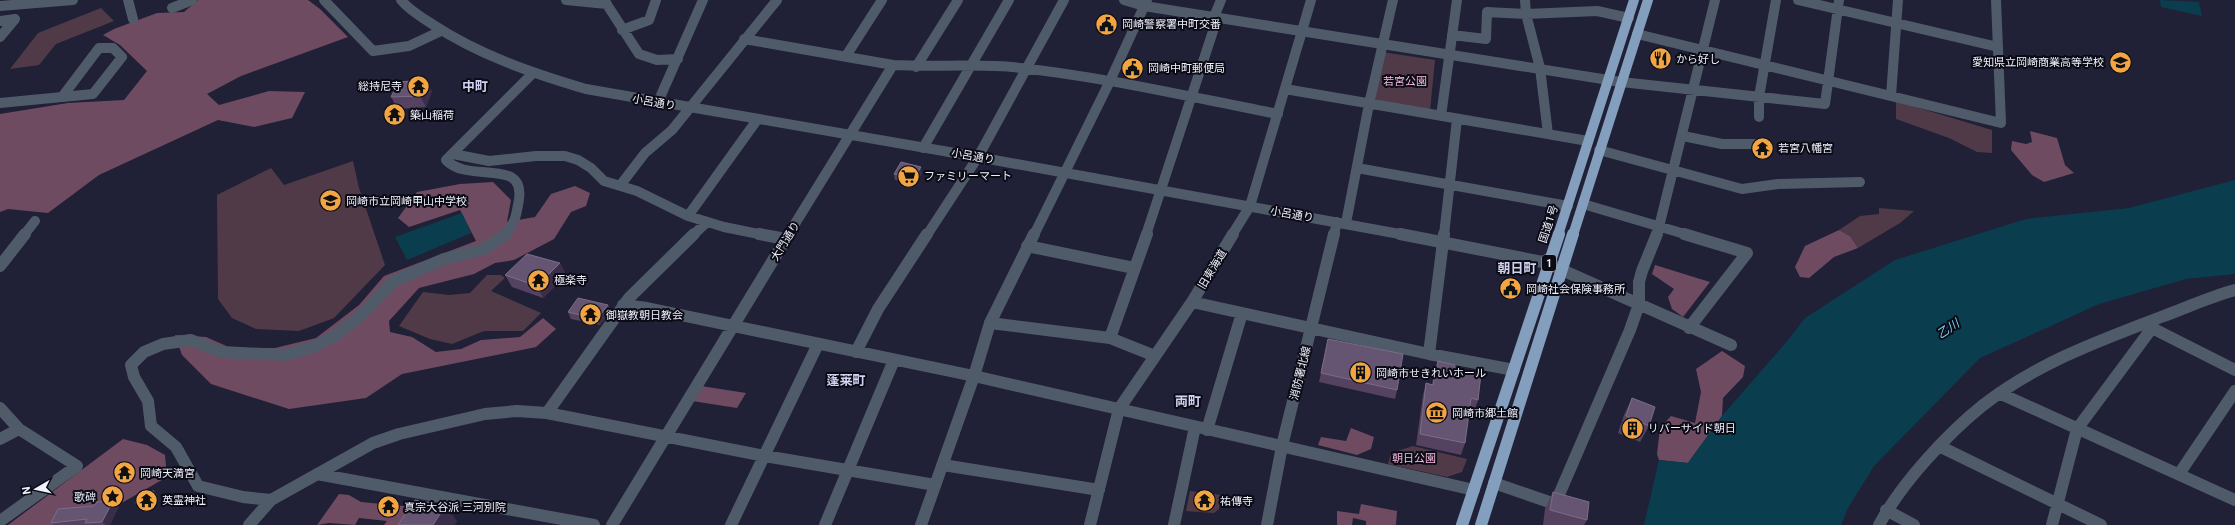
<svg xmlns="http://www.w3.org/2000/svg" width="2235" height="525" font-family="Roboto,'Noto Sans JP',sans-serif">
	<style>
		.green { fill: #513a48 }
		.forest { fill: #6f4b61 }
		.water { fill: #0a3e4f }
		.lines { fill: none; stroke-linecap: round; stroke-linejoin: round }
		.minor-far1 { stroke: #505b69; stroke-width: 10 }
		.minor { stroke: #505b69; stroke-width: 12 }
		.tertiary-far1 { stroke: #505b69; stroke-width: 10 }
		.tertiary { stroke: #505b69; stroke-width: 12 }
		.trunk-far1 { stroke: #849ebe; stroke-width: 10 }
		.trunk { stroke: #849ebe; stroke-width: 12 }
		.wall { fill: #554261 }
		.shaded-wall { fill: #392d49 }
		.building { fill: #655572; stroke: #7b6d88 }
		.labels { text-anchor: middle; stroke-width: 4; stroke-linejoin: round; paint-order: stroke }
		.shield { fill: #0b0b15; stroke: #abacb8; stroke-width: 1 }
		.shield-label { font-size: 10px; font-weight: bold; fill: #f0f1fe }
		.poi-label { font-size: 11px; fill: #f0f1fe; stroke: #0b0b15; text-anchor: start }
		.park-label { font-size: 11px; fill: #fabae1; stroke: #0b0b15 }
		.street-label { font-size: 11px; fill: #f0f1fe; stroke: #0b0b15 }
		.water-label { font-size: 12px; font-style: italic; fill: #7ecdec; stroke: #0b0b15 }
		.quarter-label { font-size: 13px; font-weight: bold; fill: #d1d3f2; stroke: #0b0b15 }
	</style>
	<rect width="100%" height="100%" fill="#202037"/>
	<path class="green" d="M101 8 114 21 56 44 39 65 10 69 38 33Z
		M1382 52 1435 60 1430 111 1374 103Z
		M1896 101 1992 130V153L1977 152 1949 138 1896 119Z
		M353 161 359 188 385 265 334 318 299 331 256 329 232 318 218 299 217 195 271 168 284 185Z
		M1879 208 1914 211 1900 223 1858 248 1850 236 1839 230 1860 216 1879 214Z
		M487 275H501L505 278 491 291 541 313 523 331H484L452 344 430 339 399 326 423 292 449 295 470 293Z
		M1413 446 1467 459 1462 472 1447 477 1388 464 1391 453Z
		M1190 491 1221 495 1219 509 1214 513 1186 511Z"/>
	<path class="forest" d="M198 0H308L320 9 348 37 241 76 207 94 219 105 269 91 305 92 292 118 254 127 218 120 99 175 48 213 8 209 0 212V114L68 103 124 100 147 71 120 45 103 35 114 29 157 13 184 12Z
		M2030 131 2057 138 2065 165 2074 173 2044 182 2032 175 2011 150 2012 141 2026 144 2032 142Z
		M493 182 511 200 507 222 535 217 551 194 575 186 590 193 586 206 571 212 554 239 514 260 495 263 474 274 419 288 389 321 390 332 412 337 436 352 461 349 481 340 520 337 543 318 556 329 536 347 402 374 366 398 289 409 211 384 182 355 175 335 206 337 231 348H275L316 338 359 305 384 276 476 241 460 210 409 227 398 218 417 192 460 184Z
		M1839 230 1850 236 1858 248 1834 257 1809 278 1800 277 1795 267 1805 246Z
		M1655 265 1710 282 1683 317 1672 309 1668 297 1674 289 1652 274Z
		M1722 351 1745 366 1743 377 1723 398 1722 416 1688 463 1659 460 1657 454 1660 428 1671 416 1695 423 1701 392 1696 369Z
		M701 386 746 393 737 408 692 401Z
		M1351 428 1374 437 1371 449 1357 455 1318 445 1321 437 1346 441Z
		M123 439 147 445 165 455 167 477 120 504 64 512 53 525H8Z
		M339 494 349 495 361 502 424 508 417 525H384L387 521 359 518 355 525 329 523 317 525Z
		M1361 504 1397 511 1396 525H1366V521L1353 518 1352 525H1337V511L1359 514Z"/>
	<path class="water" d="M2160 0 2199 2 2202 16 2161 7Z
		M2235 180V274L2186 279 2099 304 1980 358 1874 466 1848 508 1841 525H1644L1659 460 1688 463 1722 416 1788 340 1805 318 1895 260 2026 219 2129 208Z
		M462 213 471 233 407 260 395 237Z"/>
	<g class="lines">
		<path class="minor-far1" d="M128 0 133 19
			M324 0 373 51 409 46 441 31
			M566 0 607 4
			M604 0 639 54 657 60 678 59
			M1124 0 1144 6
			M1525 0 1526 14 1540 68 1548 134
			M1798 0 1998 47
			M0 6 73 0
			M172 8 192 0
			M0 21 15 19 0 37
			M622 30 649 20 656 0
			M1637 34 2001 123 1996 0
			M1452 35 1486 39 1487 12 1526 14 1597 11 1629 18
			M744 39 893 65
			M99 48H113L122 57 93 94 62 97Z
			M846 56 882 0
			M916 67 958 0
			M1621 82 1825 104 1839 0
			M1285 89 1588 141
			M1891 96 1898 0
			M658 102 703 0
			M0 103 62 97
			M1441 116 1457 0
			M1759 117V97L1776 0
			M1683 136 1722 144H1763
			M923 148 1009 0
			M1599 150 1742 189 1778 184 1860 182
			M453 154 489 161 536 156H565L578 160 591 168 604 181 637 191 688 216 724 227 764 235
			M1357 168 1568 206
			M622 183 645 153 672 130 777 0
			M1583 204 1688 235
			M688 216 757 120
			M1346 223 1369 104 1393 0
			M24 235 35 221
			M505 235C516 220 516 217 519 199 525 157 468 184 446 160L533 73
			M693 235 706 223
			M788 235 893 65C932 67 972 64 1012 67 1101 76 1190 97 1278 114
			M927 235 978 157 1064 0
			M1146 235 1216 22 1214 17 1221 0
			M1232 235 1250 206 1302 31
			M1334 235 1337 222
			M1444 235 1457 119
			M1657 235 1715 0"/>
		<path class="minor" d="M759 234 786 239
			M1684 234 1747 253 1689 328
			M1027 246 1134 268
			M0 266 25 234
			M1562 270 1731 345
			M1192 302 1429 354 1514 370
			M623 305 647 308 974 376
			M990 323 1110 338 1155 356
			M2146 325 2235 370
			M1110 338 1147 234
			M856 352 878 309 927 234
			M1429 354 1444 234
			M1999 393 2235 500
			M0 408 19 429 77 466 0 521
			M547 413 629 298 694 234
			M1207 430 1242 313
			M0 439 19 429
			M1939 446 2101 525
			M943 465 1099 490
			M317 474 594 525
			M2179 474 2235 391
			M1494 483 1555 504 1630 330 1639 304V282L1642 271 1657 234
			M271 500 243 497 198 486 176 447 151 426 148 401 134 377 131 365 144 352 163 344 191 340 221 352 285 355 313 347 333 337 360 316 394 281 444 259 484 249 506 234
			M1886 510 1914 525
			M249 525 271 500 373 443 399 434 485 414 517 411 547 413 765 456 935 485
			M612 525 789 234
			M731 525 818 344
			M825 525 894 360
			M1090 525 1119 409 1192 302 1233 234
			M1174 525 1195 427
			M1267 525 1282 446 1334 234
			M1879 525C1892 501 1909 479 1927 459 1944 440 1962 422 1982 406 2035 364 2098 341 2161 317 2186 308 2209 297 2235 290
			M2052 525 2077 429 2152 328"/>
		<path class="tertiary-far1" d="M401 0C409 10 421 17 432 24 479 55 532 73 586 89L978 157 1405 235
			M1144 6 1621 82
			M1302 31 1311 0
			M1034 235 1109 83 1147 0"/>
		<path class="tertiary" d="M1400 234 1548 263 1562 270
			M974 376 1474 490
			M921 525 974 376 990 323 1034 234"/>
		<path class="trunk-far1" d="M1558 235 1634 0
			M1573 235 1648 0"/>
		<path class="trunk" d="M1462 525 1559 234
			M1481 525 1573 234"/>
	</g>
	<path class="wall" d="M432 91 426 107 398 109 391 97Z
		M922 173 916 184 895 180 894 174Z
		M560 263 566 275 543 298 512 287 505 275Z
		M608 305 611 311 600 325 571 319 568 312Z
		M1328 339 1397 390 1395 399 1319 382Z
		M1438 361 1455 369 1478 400 1474 412 1469 411 1465 443 1461 455 1416 445 1423 395 1426 383 1432 385 1434 373Z
		M1632 398 1649 426 1640 442 1618 433 1624 415Z
		M1553 492 1587 520 1584 525H1543L1545 509Z
		M157 494 152 504 138 506 135 503Z
		M119 506 110 525H54L51 523Z"/>
	<path class="shaded-wall" d="M426 80 432 91 426 107 420 96Z
		M921 167 922 173 916 184 914 178Z
		M560 263 566 275 543 298 537 286Z
		M608 305 611 311 600 325 597 319Z
		M154 491 157 494 152 504 149 501Z
		M113 501 119 506 110 525H106L102 522Z
		M446 505 457 521 455 525H433Z"/>
	<path class="building" d="M426 80 420 96 391 97 398 82Z
		M901 162 921 167 914 178 894 174Z
		M527 254 560 263 537 286 505 275Z
		M578 298 608 305 597 319 568 312Z
		M1328 339 1403 354 1397 390 1321 373Z
		M1438 361 1455 365V369L1481 374 1478 400 1471 398 1465 443 1420 434 1426 383 1433 385Z
		M1632 398 1655 407 1649 426 1626 416Z
		M154 491 149 501 135 503 140 492Z
		M1553 492 1589 502 1587 520 1550 510Z
		M415 500 446 505 433 525H398Z
		M113 501 102 522 85 523 87 519 51 523 58 509 94 506 97 502Z"/>
	<defs>
		<symbol id="civic-disc" viewBox="-11 -11 22 22"><circle r="9.5" fill="#f2a541" stroke="#0b0b15"/><path d="M-.6-6.5H3V-4.5H.6V-3L4-1V1h2V6H-6V1h2V-1L-.6-3ZM-1.2 2.5V6h2.4V2.5Z" fill="#111"/></symbol>
		<symbol id="restaurant-disc" viewBox="-11 -11 22 22"><circle r="9.5" fill="#f2a541" stroke="#0b0b15"/><path d="M-5-6h1v4h1v-4h1v4h1v-4h1v5L-1.5 .5V6h-2V.5L-5-1ZM5-6V6H3V1.5H1.5Q1.5-4 5-6Z" fill="#111"/></symbol>
		<symbol id="school-disc" viewBox="-11 -11 22 22"><circle r="9.5" fill="#f2a541" stroke="#0b0b15"/><path d="M0-5L7-2L0 1L-7-2ZM-4 1L0 2.5L4 1V4Q0 6-4 4Z" fill="#111"/></symbol>
		<symbol id="temple-disc" viewBox="-11 -11 22 22"><circle r="9.5" fill="#f2a541" stroke="#0b0b15"/><path d="M0-6L5-2H3V0L6.5 2.5H4V6H1.5V3h-3V6H-4V2.5H-6.5L-3 0V-2H-5Z" fill="#111"/></symbol>
		<symbol id="supermarket-disc" viewBox="-11 -11 22 22"><circle r="9.5" fill="#f2a541" stroke="#0b0b15"/><path d="M-6-5.5h2.5l.6 2H6L4.5 2H-2.5L-4.4-4H-6ZM-1.5 3.2a1.3 1.3 0 1 0 .1 0ZM3 3.2a1.3 1.3 0 1 0 .1 0Z" fill="#111"/></symbol>
		<symbol id="building-disc" viewBox="-11 -11 22 22"><circle r="9.5" fill="#f2a541" stroke="#0b0b15"/><path d="M-4-6H4V6H1V3H-1V6H-4ZM-2.5-4.3h1.7v1.8h-1.7ZM.8-4.3h1.7v1.8H.8ZM-2.5-1h1.7V.8h-1.7ZM.8-1h1.7V.8H.8Z" fill="#111"/></symbol>
		<symbol id="museum-disc" viewBox="-11 -11 22 22"><circle r="9.5" fill="#f2a541" stroke="#0b0b15"/><path d="M0-6L6-3V-2H-6V-3ZM-5-1h2V3h-2ZM-1-1h2V3h-2ZM3-1h2V3H3ZM-6 4H6V6H-6Z" fill="#111"/></symbol>
		<symbol id="sight-disc" viewBox="-11 -11 22 22"><circle r="9.5" fill="#f2a541" stroke="#0b0b15"/><path d="M0-6L1.8-2.2L6-1.7L2.9 1.2L3.7 5.4L0 3.3L-3.7 5.4L-2.9 1.2L-6-1.7L-1.8-2.2Z" fill="#111"/></symbol>
	</defs>
	<g fill-rule="evenodd">
		<use href="#civic-disc" x="1094" y="12" width="25" height="25"/>
		<use href="#restaurant-disc" x="1648" y="46" width="25" height="25"/>
		<use href="#school-disc" x="2108" y="50" width="25" height="25"/>
		<use href="#civic-disc" x="1120" y="56" width="25" height="25"/>
		<use href="#temple-disc" x="406" y="74" width="25" height="25"/>
		<use href="#temple-disc" x="382" y="102" width="25" height="25"/>
		<use href="#temple-disc" x="1750" y="136" width="25" height="25"/>
		<use href="#supermarket-disc" x="896" y="164" width="25" height="25"/>
		<use href="#school-disc" x="318" y="188" width="25" height="25"/>
		<use href="#temple-disc" x="526" y="268" width="25" height="25"/>
		<use href="#civic-disc" x="1498" y="276" width="25" height="25"/>
		<use href="#temple-disc" x="578" y="302" width="25" height="25"/>
		<use href="#building-disc" x="1348" y="360" width="25" height="25"/>
		<use href="#museum-disc" x="1424" y="400" width="25" height="25"/>
		<use href="#building-disc" x="1620" y="416" width="25" height="25"/>
		<use href="#temple-disc" x="112" y="460" width="25" height="25"/>
		<use href="#sight-disc" x="100" y="484" width="25" height="25"/>
		<use href="#temple-disc" x="134" y="488" width="25" height="25"/>
		<use href="#temple-disc" x="1192" y="488" width="25" height="25"/>
		<use href="#temple-disc" x="376" y="494" width="25" height="25"/>
	</g>
	<g class="labels">
		<rect class="shield" x="1542" y="255" width="14" height="16" rx="3"/>
		<g class="shield-label">
			<text x="1549" y="267">1</text>
		</g>
		<g class="poi-label">
			<text x="1122" y="28">岡崎警察署中町交番</text>
			<text x="1676" y="63">から好し</text>
			<text x="2104" y="66" text-anchor="end">愛知県立岡崎商業高等学校</text>
			<text x="1148" y="72">岡崎中町郵便局</text>
			<text x="402" y="90" text-anchor="end">総持尼寺</text>
			<text x="410" y="119">築山稲荷</text>
			<text x="1778" y="152">若宮八幡宮</text>
			<text x="924" y="180">ファミリーマート</text>
			<text x="346" y="205">岡崎市立岡崎甲山中学校</text>
			<text x="554" y="284">極楽寺</text>
			<text x="1526" y="293">岡崎社会保険事務所</text>
			<text x="606" y="319">御嶽教朝日教会</text>
			<text x="1376" y="377">岡崎市せきれいホール</text>
			<text x="1452" y="417">岡崎市郷土館</text>
			<text x="1648" y="432">リバーサイド朝日</text>
			<text x="140" y="477">岡崎天満宮</text>
			<text x="96" y="501" text-anchor="end">歌碑</text>
			<text x="162" y="504">英霊神社</text>
			<text x="1220" y="505">祐傳寺</text>
			<text x="404" y="511">真宗大谷派 三河別院</text>
		</g>
		<g class="park-label">
			<text x="1405" y="85">若宮公園</text>
			<text x="1414" y="462">朝日公園</text>
		</g>
		<g class="street-label">
			<text transform="translate(654 102) rotate(10)" y="4">小呂通り</text>
			<text transform="translate(973 156) rotate(10)" y="4">小呂通り</text>
			<text transform="translate(1292 214) rotate(10)" y="4">小呂通り</text>
			<text transform="translate(1548 224) rotate(-72)" y="4">国道1号</text>
			<text transform="translate(785 241) rotate(-58)" y="4">大門通り</text>
			<text transform="translate(1212 269) rotate(-59)" y="4">旧東海道</text>
			<text transform="translate(1300 373) rotate(-76)" y="4">消防署北線</text>
		</g>
		<g class="water-label">
			<text transform="translate(1948 329) rotate(-34)" y="4">乙川</text>
		</g>
		<g class="quarter-label">
			<text x="475" y="91">中町</text>
			<text x="1517" y="273">朝日町</text>
			<text x="846" y="385">蓬莱町</text>
			<text x="1188" y="406">両町</text>
		</g>
	</g>
	<g transform="translate(36 489) rotate(261)" stroke="#0b0b15" stroke-width="3" paint-order="stroke">
	<path d="M0-3L7 15L0 10L-7 15Z" fill="#f0f1fe"/>
	<text y="-6" font-size="11" font-weight="bold" text-anchor="middle" fill="#f0f1fe">N</text>
	</g>
</svg>
